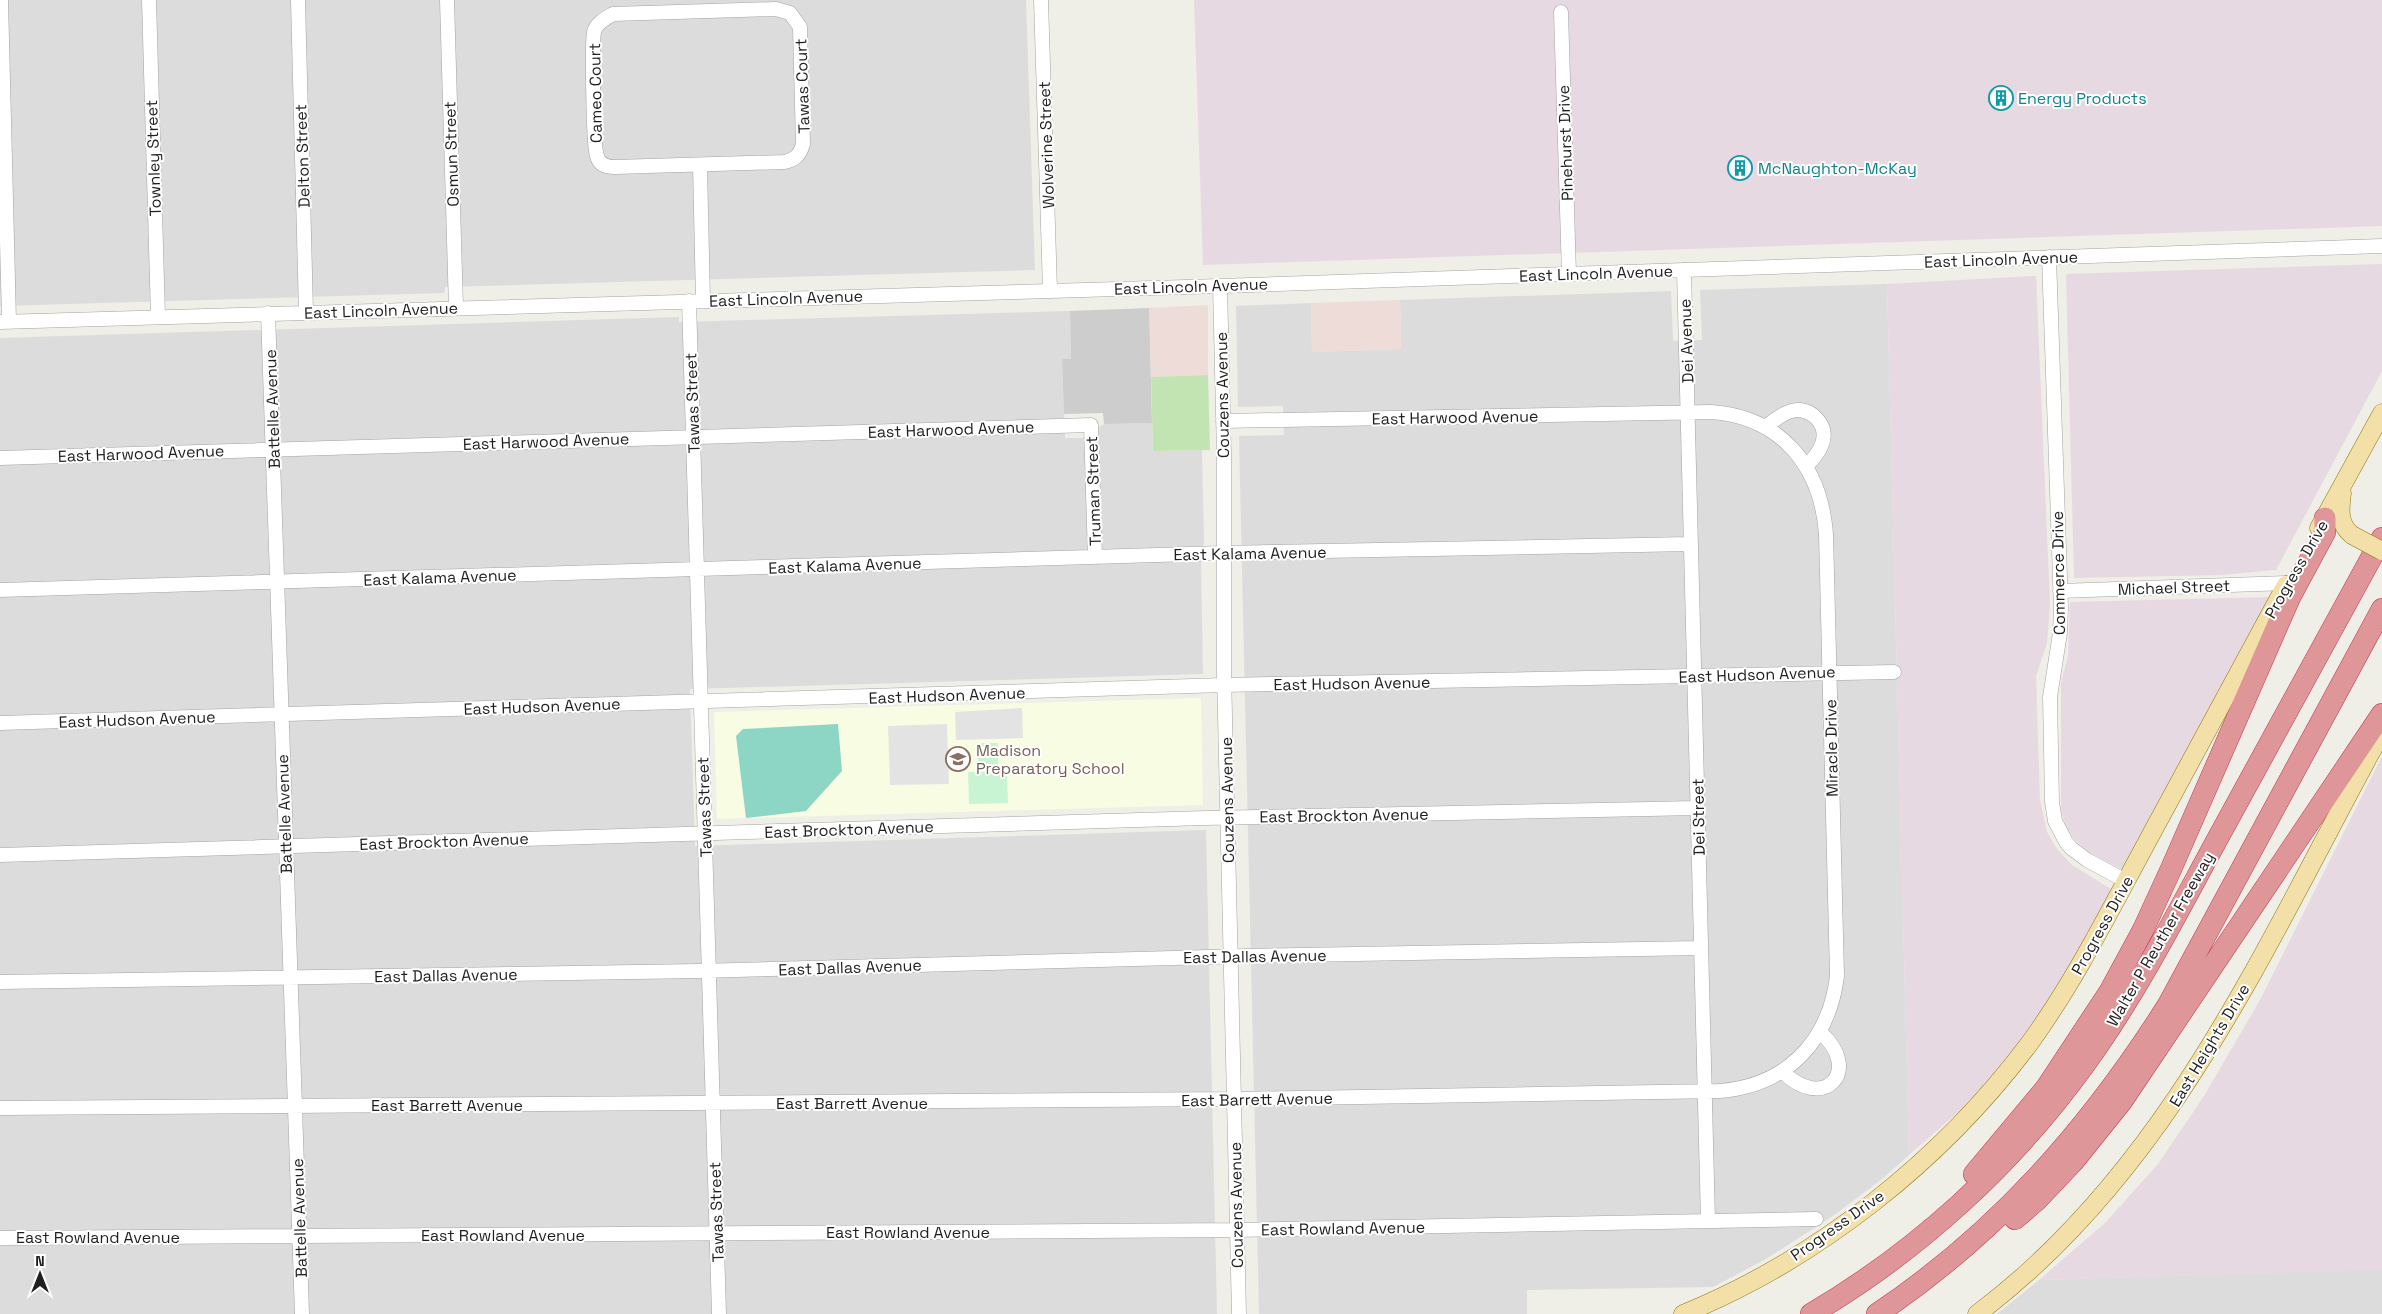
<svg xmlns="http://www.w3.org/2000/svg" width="2382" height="1314" font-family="'Space Grotesk',sans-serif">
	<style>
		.residential { fill: #dddcdc }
		.commercial { fill: #eedcd8 }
		.industrial { fill: #e7d9e2 }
		.education { fill: #f8fce3 }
		.religious { fill: #cdcdcd }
		.grass { fill: #c2e4b2 }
		.park { fill: #c8f4d3 }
		.pitch { fill: #8dd6c6 }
		.parking { fill: #e3e3e3 }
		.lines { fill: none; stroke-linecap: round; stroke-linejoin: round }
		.minor-casing { stroke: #a3a3a3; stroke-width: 15 }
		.major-casing { stroke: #8c770f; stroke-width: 19 }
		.highway-casing { stroke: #ca3751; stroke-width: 22 }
		.minor { stroke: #fff; stroke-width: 14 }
		.major { stroke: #f3dfa8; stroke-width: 18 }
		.highway { stroke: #de9698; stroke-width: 21 }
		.major-bridge-casing { stroke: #8c770f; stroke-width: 19; stroke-linecap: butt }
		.major-bridge { stroke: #f3dfa8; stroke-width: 18 }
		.labels { text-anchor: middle; stroke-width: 4; stroke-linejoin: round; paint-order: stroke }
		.street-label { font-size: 16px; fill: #1f1f1f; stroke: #fff }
		.culture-label { font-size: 16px; fill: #0d838f; stroke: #fff; text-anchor: start }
		.education-label { font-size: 16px; fill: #785e54; stroke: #fff; text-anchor: start }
	</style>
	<rect width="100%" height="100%" fill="#efeee7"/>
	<path class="residential" d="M0 0H1026L1035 270 445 287 444 293 0 306Z
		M1887 284 1909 1155 1882 1179 1830 1218 1766 1259 1713 1287 1527 1290V1314H1259L1239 436 1284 435 1283 406 1238 407 1236 306 1311 303 1312 352 1401 349 1400 300 1671 291 1673 341 1702 340 1700 290Z
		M1070 311 1071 359H1062L1065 438H1083L1104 424 1152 423 1153 451 1202 450 1204 542 1201 561 1203 674 690 689 695 846 1206 830 1217 1314H0V338L679 317V322Z
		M2382 1269V1314H1997L2039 1280Z"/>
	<path class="commercial" d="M1400 300 1401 349 1312 352 1311 303Z
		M1208 305V375L1151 377 1149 308Z"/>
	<path class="industrial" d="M1194 0H2382V226L1203 265Z
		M2382 264V371L2276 570 2222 575 2074 578 2066 274Z
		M2036 276 2050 604 2047 643 2036 676 2040 800 2047 832 2057 849 2072 865 2111 889V896L2041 1015 2010 1056 1973 1099 1909 1155 1887 284Z
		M2270 597 2125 871 2088 852 2075 840 2065 826 2061 809V683L2068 655 2070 602Z
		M2382 756V1270L2039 1280 2106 1222 2158 1164 2204 1096 2260 1000Z"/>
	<path class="education" d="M1201 698 1203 805 717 819 714 712Z"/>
	<path class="religious" d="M1149 308 1152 423 1104 424 1103 413 1064 414 1062 359H1071L1070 311Z"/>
	<path class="grass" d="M1208 375 1210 450 1153 451 1151 377Z"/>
	<path class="park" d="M978 743H998V766L978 767Z
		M1007 771 1008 803 969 804 968 772Z"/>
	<path class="pitch" d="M838 724 842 771 806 811 746 818 736 736 743 729Z"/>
	<path class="parking" d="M1022 708 1023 738 956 740 955 712Z
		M947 724 949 784 890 785 888 726Z"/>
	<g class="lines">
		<defs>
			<path id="minor" d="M1 0 9 321
				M149 0 158 317
				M298 0 306 312
				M447 0 456 308
				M1041 0 1050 290
				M776 9 790 13 800 27 803 144C800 155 795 160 784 162L615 167C607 167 599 165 597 156 593 146 592 43 594 32 596 23 606 18 613 14Z
				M1561 12 1569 274
				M700 165 703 301
				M2049 257 2061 608 2060 633 2050 697 2052 802 2055 821 2066 842 2071 848 2087 860 2126 881
				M1684 270 1708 1221
				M1220 286 1224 454V673L1239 1314
				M689 301 719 1314
				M268 313 302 1314
				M0 322 1220 286 2382 246
				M1765 427C1775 420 1787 409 1800 410 1806 411 1813 414 1817 419 1832 435 1819 454 1806 466
				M0 458 1091 425 1095 557
				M0 590 1224 553 1691 544
				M2060 591 2287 583
				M0 723 1224 685 1894 672
				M0 855 1205 818 1698 808
				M0 982 699 971 1247 956 1701 948
				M1782 1071C1823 1113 1864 1071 1820 1032
				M0 1108 1234 1099 1719 1091C1786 1086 1829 1042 1837 976L1826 534C1821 467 1782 417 1711 412L1223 421
				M0 1238 1237 1230 1816 1219"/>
			<path id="major" d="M2342 493C2340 509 2338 524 2352 535
				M2319 528 2382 413
				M1683 1314C1818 1259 1942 1160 2029 1044 2072 985 2105 920 2140 855 2189 765 2237 675 2286 585
				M1977 1314C2172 1168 2268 939 2382 732"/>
			<path id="highway" d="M1974 1174 2046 1088 2110 991 2143 930 2171 869 2290 597 2325 532V518
				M2015 1219 2037 1200 2073 1162 2122 1101 2382 714
				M1811 1314C1918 1251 2012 1165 2085 1064 2139 990 2180 907 2224 827 2277 731 2330 635 2382 538
				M1877 1314C1999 1232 2090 1128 2168 1005L2382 609"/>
		</defs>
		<use href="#minor" class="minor-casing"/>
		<use href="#major" class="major-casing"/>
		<use href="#highway" class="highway-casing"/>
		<use href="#minor" class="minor"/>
		<use href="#major" class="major"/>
		<use href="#highway" class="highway"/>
		<defs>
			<path id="major-bridge" d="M2352 535 2382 551"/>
		</defs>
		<use href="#major-bridge" class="major-bridge-casing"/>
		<use href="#major-bridge" class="major-bridge"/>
	</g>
	<defs>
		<symbol id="building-ring" viewBox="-11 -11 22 22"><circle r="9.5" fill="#fff" stroke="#0f9aa8" stroke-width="1.5"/><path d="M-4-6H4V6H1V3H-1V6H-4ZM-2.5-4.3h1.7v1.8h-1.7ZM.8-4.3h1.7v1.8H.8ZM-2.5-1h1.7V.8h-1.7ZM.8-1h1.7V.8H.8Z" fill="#0f9aa8"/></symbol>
		<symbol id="school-ring" viewBox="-11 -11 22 22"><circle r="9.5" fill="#fff" stroke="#8d6e63" stroke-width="1.5"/><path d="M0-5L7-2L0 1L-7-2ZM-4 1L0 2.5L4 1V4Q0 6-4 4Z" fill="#8d6e63"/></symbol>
	</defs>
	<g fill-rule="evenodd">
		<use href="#building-ring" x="1987" y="84" width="28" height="28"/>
		<use href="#building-ring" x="1726" y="154" width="28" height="28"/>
		<use href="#school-ring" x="944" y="745" width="28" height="28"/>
	</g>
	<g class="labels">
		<g class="street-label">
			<text transform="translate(802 86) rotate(-92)" y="6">Tawas Court</text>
			<text transform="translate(595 93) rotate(-91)" y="6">Cameo Court</text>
			<text transform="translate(1565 143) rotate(-92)" y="6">Pinehurst Drive</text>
			<text transform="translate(1046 145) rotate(-92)" y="6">Wolverine Street</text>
			<text transform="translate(451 154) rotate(-92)" y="6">Osmun Street</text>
			<text transform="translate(302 156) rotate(-92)" y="6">Delton Street</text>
			<text transform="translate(153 158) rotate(-92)" y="6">Townley Street</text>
			<text transform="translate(2001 259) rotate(-2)" y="6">East Lincoln Avenue</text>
			<text transform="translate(1596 273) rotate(-2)" y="6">East Lincoln Avenue</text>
			<text transform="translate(1191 286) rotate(-2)" y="6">East Lincoln Avenue</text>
			<text transform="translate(786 298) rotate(-2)" y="6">East Lincoln Avenue</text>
			<text transform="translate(381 310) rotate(-2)" y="6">East Lincoln Avenue</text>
			<text transform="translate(1686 341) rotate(-92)" y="6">Dei Avenue</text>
			<text transform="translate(1222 395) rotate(-91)" y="6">Couzens Avenue</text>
			<text transform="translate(692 403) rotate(-92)" y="6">Tawas Street</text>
			<text transform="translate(272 409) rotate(-92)" y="6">Battelle Avenue</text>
			<text transform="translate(1455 417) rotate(-1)" y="6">East Harwood Avenue</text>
			<text transform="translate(951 429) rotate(-2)" y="6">East Harwood Avenue</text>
			<text transform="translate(546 441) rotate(-2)" y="6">East Harwood Avenue</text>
			<text transform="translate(141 453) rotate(-2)" y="6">East Harwood Avenue</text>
			<text transform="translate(1093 491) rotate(-92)" y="6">Truman Street</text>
			<text transform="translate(1250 553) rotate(-1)" y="6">East Kalama Avenue</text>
			<text transform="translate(845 565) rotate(-2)" y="6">East Kalama Avenue</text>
			<text transform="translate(2296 569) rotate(-60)" y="6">Progress Drive</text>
			<text transform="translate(2058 573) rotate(-91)" y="6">Commerce Drive</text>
			<text transform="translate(440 577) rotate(-2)" y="6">East Kalama Avenue</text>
			<text transform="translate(2174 587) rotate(-2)" y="6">Michael Street</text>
			<text transform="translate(1757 674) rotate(-2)" y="6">East Hudson Avenue</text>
			<text transform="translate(1352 683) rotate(-1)" y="6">East Hudson Avenue</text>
			<text transform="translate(947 695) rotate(-2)" y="6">East Hudson Avenue</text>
			<text transform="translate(542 706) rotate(-2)" y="6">East Hudson Avenue</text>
			<text transform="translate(137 719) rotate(-2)" y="6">East Hudson Avenue</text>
			<text transform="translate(1831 748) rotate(-91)" y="6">Miracle Drive</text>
			<text transform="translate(1227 800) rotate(-91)" y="6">Couzens Avenue</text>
			<text transform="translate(704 807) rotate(-92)" y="6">Tawas Street</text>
			<text transform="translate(284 814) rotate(-92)" y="6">Battelle Avenue</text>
			<text transform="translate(1344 815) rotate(-1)" y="6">East Brockton Avenue</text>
			<text transform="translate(1698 817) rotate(-91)" y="6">Dei Street</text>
			<text transform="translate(849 829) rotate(-2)" y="6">East Brockton Avenue</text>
			<text transform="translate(444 841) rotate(-2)" y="6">East Brockton Avenue</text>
			<text transform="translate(2102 925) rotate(-61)" y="6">Progress Drive</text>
			<text transform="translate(2160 939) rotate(-60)" y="6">Walter P Reuther Freeway</text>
			<text transform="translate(1255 956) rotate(-1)" y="6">East Dallas Avenue</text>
			<text transform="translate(850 967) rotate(-2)" y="6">East Dallas Avenue</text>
			<text transform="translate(446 975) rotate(-1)" y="6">East Dallas Avenue</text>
			<text transform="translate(2209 1045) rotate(-59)" y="6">East Heights Drive</text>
			<text transform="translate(1257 1099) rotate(-1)" y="6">East Barrett Avenue</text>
			<text x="852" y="1109">East Barrett Avenue</text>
			<text x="447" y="1111">East Barrett Avenue</text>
			<text transform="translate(1236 1205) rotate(-91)" y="6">Couzens Avenue</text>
			<text transform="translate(716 1212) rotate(-92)" y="6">Tawas Street</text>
			<text transform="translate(299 1218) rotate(-92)" y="6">Battelle Avenue</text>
			<text transform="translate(1837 1225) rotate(-35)" y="6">Progress Drive</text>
			<text transform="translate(1343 1228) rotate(-1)" y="6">East Rowland Avenue</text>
			<text x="908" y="1238">East Rowland Avenue</text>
			<text x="503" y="1241">East Rowland Avenue</text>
			<text x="98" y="1243">East Rowland Avenue</text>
		</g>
		<g class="culture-label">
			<text x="2018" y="104">Energy Products</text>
			<text x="1758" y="174">McNaughton-McKay</text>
		</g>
		<g class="education-label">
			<text x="976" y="756">Madison<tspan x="976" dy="18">Preparatory School</tspan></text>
		</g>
	</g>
	<g transform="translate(40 1274)" stroke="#ffffff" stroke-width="4" paint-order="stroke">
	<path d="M0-4L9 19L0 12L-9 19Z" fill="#1f1f1f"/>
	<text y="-8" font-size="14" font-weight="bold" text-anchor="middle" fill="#1f1f1f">N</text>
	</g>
</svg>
